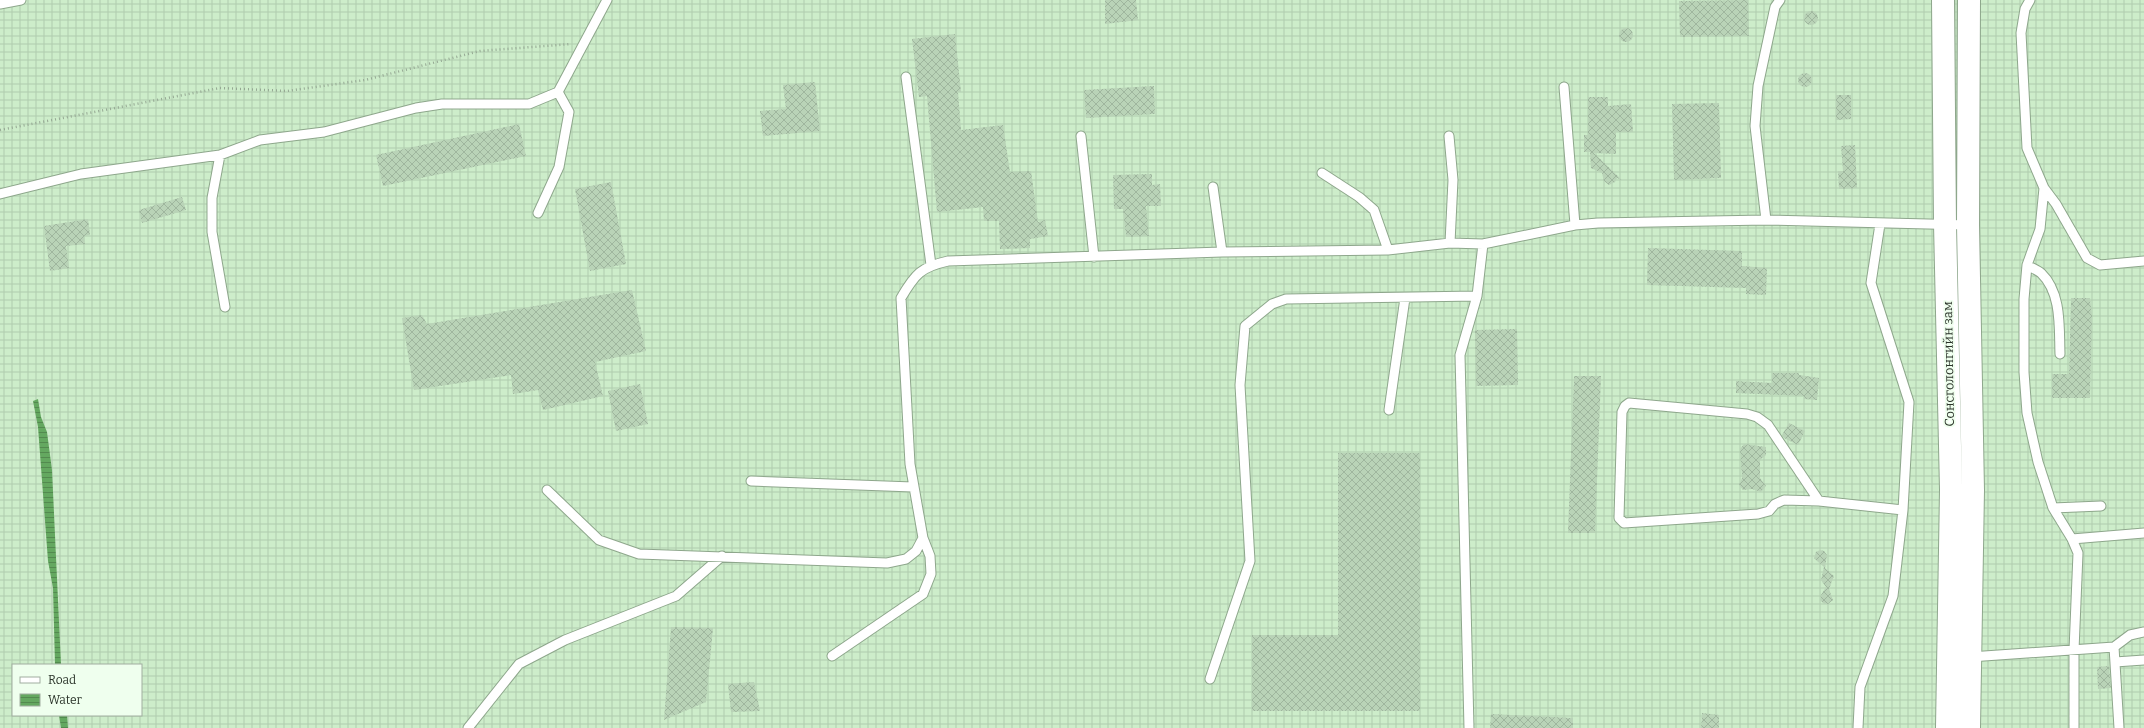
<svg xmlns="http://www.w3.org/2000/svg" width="2144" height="728" font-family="Bitter,serif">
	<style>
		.industrial { fill: url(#industrial-grid); fill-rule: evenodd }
		.water { fill: url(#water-rules) }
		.building { fill: url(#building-cross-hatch) }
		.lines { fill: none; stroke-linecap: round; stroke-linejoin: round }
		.lane-casing { stroke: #8ea78c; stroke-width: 11 }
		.primary-casing { stroke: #8ea78c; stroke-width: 24 }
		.path { stroke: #95a893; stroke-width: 2.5; stroke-dasharray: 1 3; stroke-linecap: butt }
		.lane { stroke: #fff; stroke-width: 9 }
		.primary { stroke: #fff; stroke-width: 22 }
		.labels { text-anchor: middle; stroke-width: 3.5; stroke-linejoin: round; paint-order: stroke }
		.street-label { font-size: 13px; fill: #2b342a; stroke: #efffee }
	</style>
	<defs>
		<pattern id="industrial-grid" width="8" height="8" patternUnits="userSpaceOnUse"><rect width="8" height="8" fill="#cdedca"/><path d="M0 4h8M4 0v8" fill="none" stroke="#b0ccae"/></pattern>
		<pattern id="water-rules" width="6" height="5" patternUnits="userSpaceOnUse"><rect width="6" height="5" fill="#64a860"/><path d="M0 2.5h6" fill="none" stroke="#538a4f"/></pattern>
		<pattern id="building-cross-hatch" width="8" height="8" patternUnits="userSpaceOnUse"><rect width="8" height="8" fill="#b9d3b7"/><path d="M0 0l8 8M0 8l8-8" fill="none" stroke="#9fb69e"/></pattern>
	</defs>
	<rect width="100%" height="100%" fill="#dbf5d8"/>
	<path class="industrial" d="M0 0H2144V728H0ZM13 665H141V715H13Z"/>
	<path class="water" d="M38 399 41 417 47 432 52 470 61 665H55L53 588 48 561 38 427 33 401Z
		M59 715H67L68 728H61Z"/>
	<path class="building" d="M1105 0H1136L1138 20 1105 24Z
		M1748 0 1749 36 1680 37 1679 1Z
		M1804 18a7 7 0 1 1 14 0a7 7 0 1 1-14 0Z
		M1619 35a7 7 0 1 1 14 0a7 7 0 1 1-14 0Z
		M955 34 961 92H958L961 130 1003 125 1010 172 1031 171 1038 222 1045 220 1048 236 1030 239V248L1000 249 999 221H984L983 207 937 212 927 96 919 97 912 39Z
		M1798 80a7 7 0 1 1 14 0a7 7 0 1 1-14 0Z
		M815 82 820 131 763 136 760 111 786 109 783 85Z
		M1154 86 1155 114 1086 118 1084 90Z
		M1836 95H1851V119L1836 120Z
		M1588 97H1608V106L1631 104 1633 132H1616V154L1594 153 1622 180 1617 178 1615 182 1609 185 1604 181 1602 173 1591 168 1590 152H1584V135H1588Z
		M1719 103 1721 178 1674 180 1672 104Z
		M519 124 526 156 383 186 376 155Z
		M1855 145 1857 188 1839 189 1838 171H1843L1841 146Z
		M1152 174V185L1160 184 1161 206H1146L1149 236 1126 237 1123 209H1114L1113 175Z
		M611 182 626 264 590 271 575 189Z
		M182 197 186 210 142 223 139 210Z
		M88 219 90 235 84 236 85 244 66 246 69 268 50 271 44 226Z
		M1648 248 1742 251V266L1767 268 1766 295 1746 294V288L1647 285Z
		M632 290 646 351 595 362 603 396 543 410 538 390 513 394 511 375 414 390 402 318 422 315 427 324Z
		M2071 298H2090L2092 316 2090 398H2052V374H2069Z
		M1517 329 1518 385 1476 386 1475 330Z
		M1772 373H1799V375L1819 378 1817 400 1804 399V396L1736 393V381L1772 383Z
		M1574 376H1601L1595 533H1568Z
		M640 384 648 424 616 431 608 391Z
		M1789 423 1805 431 1798 445 1784 438 1782 435Z
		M1744 444 1766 447V455L1760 460V478L1766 486 1761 492 1752 489 1743 490 1739 485 1742 478 1740 449Z
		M1338 453H1420V711H1252V635H1338Z
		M1820 550 1824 551 1827 555 1825 568 1834 576 1829 589 1833 600 1828 604H1824L1820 600 1821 595 1826 587 1821 580 1824 567 1814 558 1816 552Z
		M671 627 713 628 706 702 664 720Z
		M2109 666 2111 688 2098 689 2097 667Z
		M754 682 760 711 731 712 728 684Z
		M1702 713 1719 715V728H1701Z
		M1491 714 1573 718V728H1490Z"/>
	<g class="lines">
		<defs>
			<path id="lane" d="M2030 0 2025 9 2021 33 2027 148 2044 188 2056 204 2087 258 2100 265 2144 261
				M0 4 21 0
				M906 77 931 265
				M1564 87 1575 225
				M1081 136 1094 257
				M1449 136 1453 180 1450 243
				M220 155 212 198V232L225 307
				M1322 173 1359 197 1374 210 1388 250
				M1213 187 1222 252
				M2044 188 2040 229 2027 265 2024 299V372L2027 413 2038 462 2053 508 2072 539 2078 553 2074 650V728
				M0 194 81 174 220 155 260 140 324 132 416 108 442 104H529L558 92 607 0
				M538 213 559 167 569 112 558 92
				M1766 220 1755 126 1758 86 1775 7 1780 0
				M2027 265C2032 268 2037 270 2041 273 2062 293 2059 328 2060 354
				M1389 410 1405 298
				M751 481 913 487
				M547 490 599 540 639 554 887 563 906 559 916 551 923 538 910 464 901 298C915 274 921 267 948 261L1222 252 1388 250 1450 243 1483 244 1575 225 1598 223 1766 220 1968 225
				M1819 501 1768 425 1757 417 1747 414 1629 403 1625 406 1622 412 1619 518 1624 523 1758 514 1769 511 1775 504 1784 500 1819 501 1903 510
				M2053 508 2101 506
				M2072 539 2144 533
				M2114 647 2119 728
				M832 656 923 594 931 574 930 556 923 538
				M1970 657 2114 647 2130 635 2144 632
				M2115 662 2144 660
				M1210 679 1250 561 1240 385 1245 326 1272 304 1286 299 1477 296
				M468 728 519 664 565 640 676 596 722 556
				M1469 728 1460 355 1477 296 1483 244
				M1858 728 1860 687 1893 596 1903 510 1909 402 1871 283 1880 224"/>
			<path id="primary" d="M1943 0 1945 224 1951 490 1947 728
				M1969 0 1968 225 1973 490 1969 728"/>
		</defs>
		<use href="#lane" class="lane-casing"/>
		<use href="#primary" class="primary-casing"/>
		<path class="path" d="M0 130 220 88 287 91 365 80 480 51 571 44"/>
		<use href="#lane" class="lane"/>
		<use href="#primary" class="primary"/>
	</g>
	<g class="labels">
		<g class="street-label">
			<text transform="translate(1948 364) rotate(-91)" y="5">Сонсголонгийн зам</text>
		</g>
	</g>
	<rect x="12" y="664" width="130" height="52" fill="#efffee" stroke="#a1aea0"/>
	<rect x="20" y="677" width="20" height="6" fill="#ffffff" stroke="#a1aea0"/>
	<text x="48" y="684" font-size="12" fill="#2b342a">Road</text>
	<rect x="20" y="694" width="20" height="12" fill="url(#water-rules)" stroke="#a1aea0"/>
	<text x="48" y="704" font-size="12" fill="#2b342a">Water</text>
</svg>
